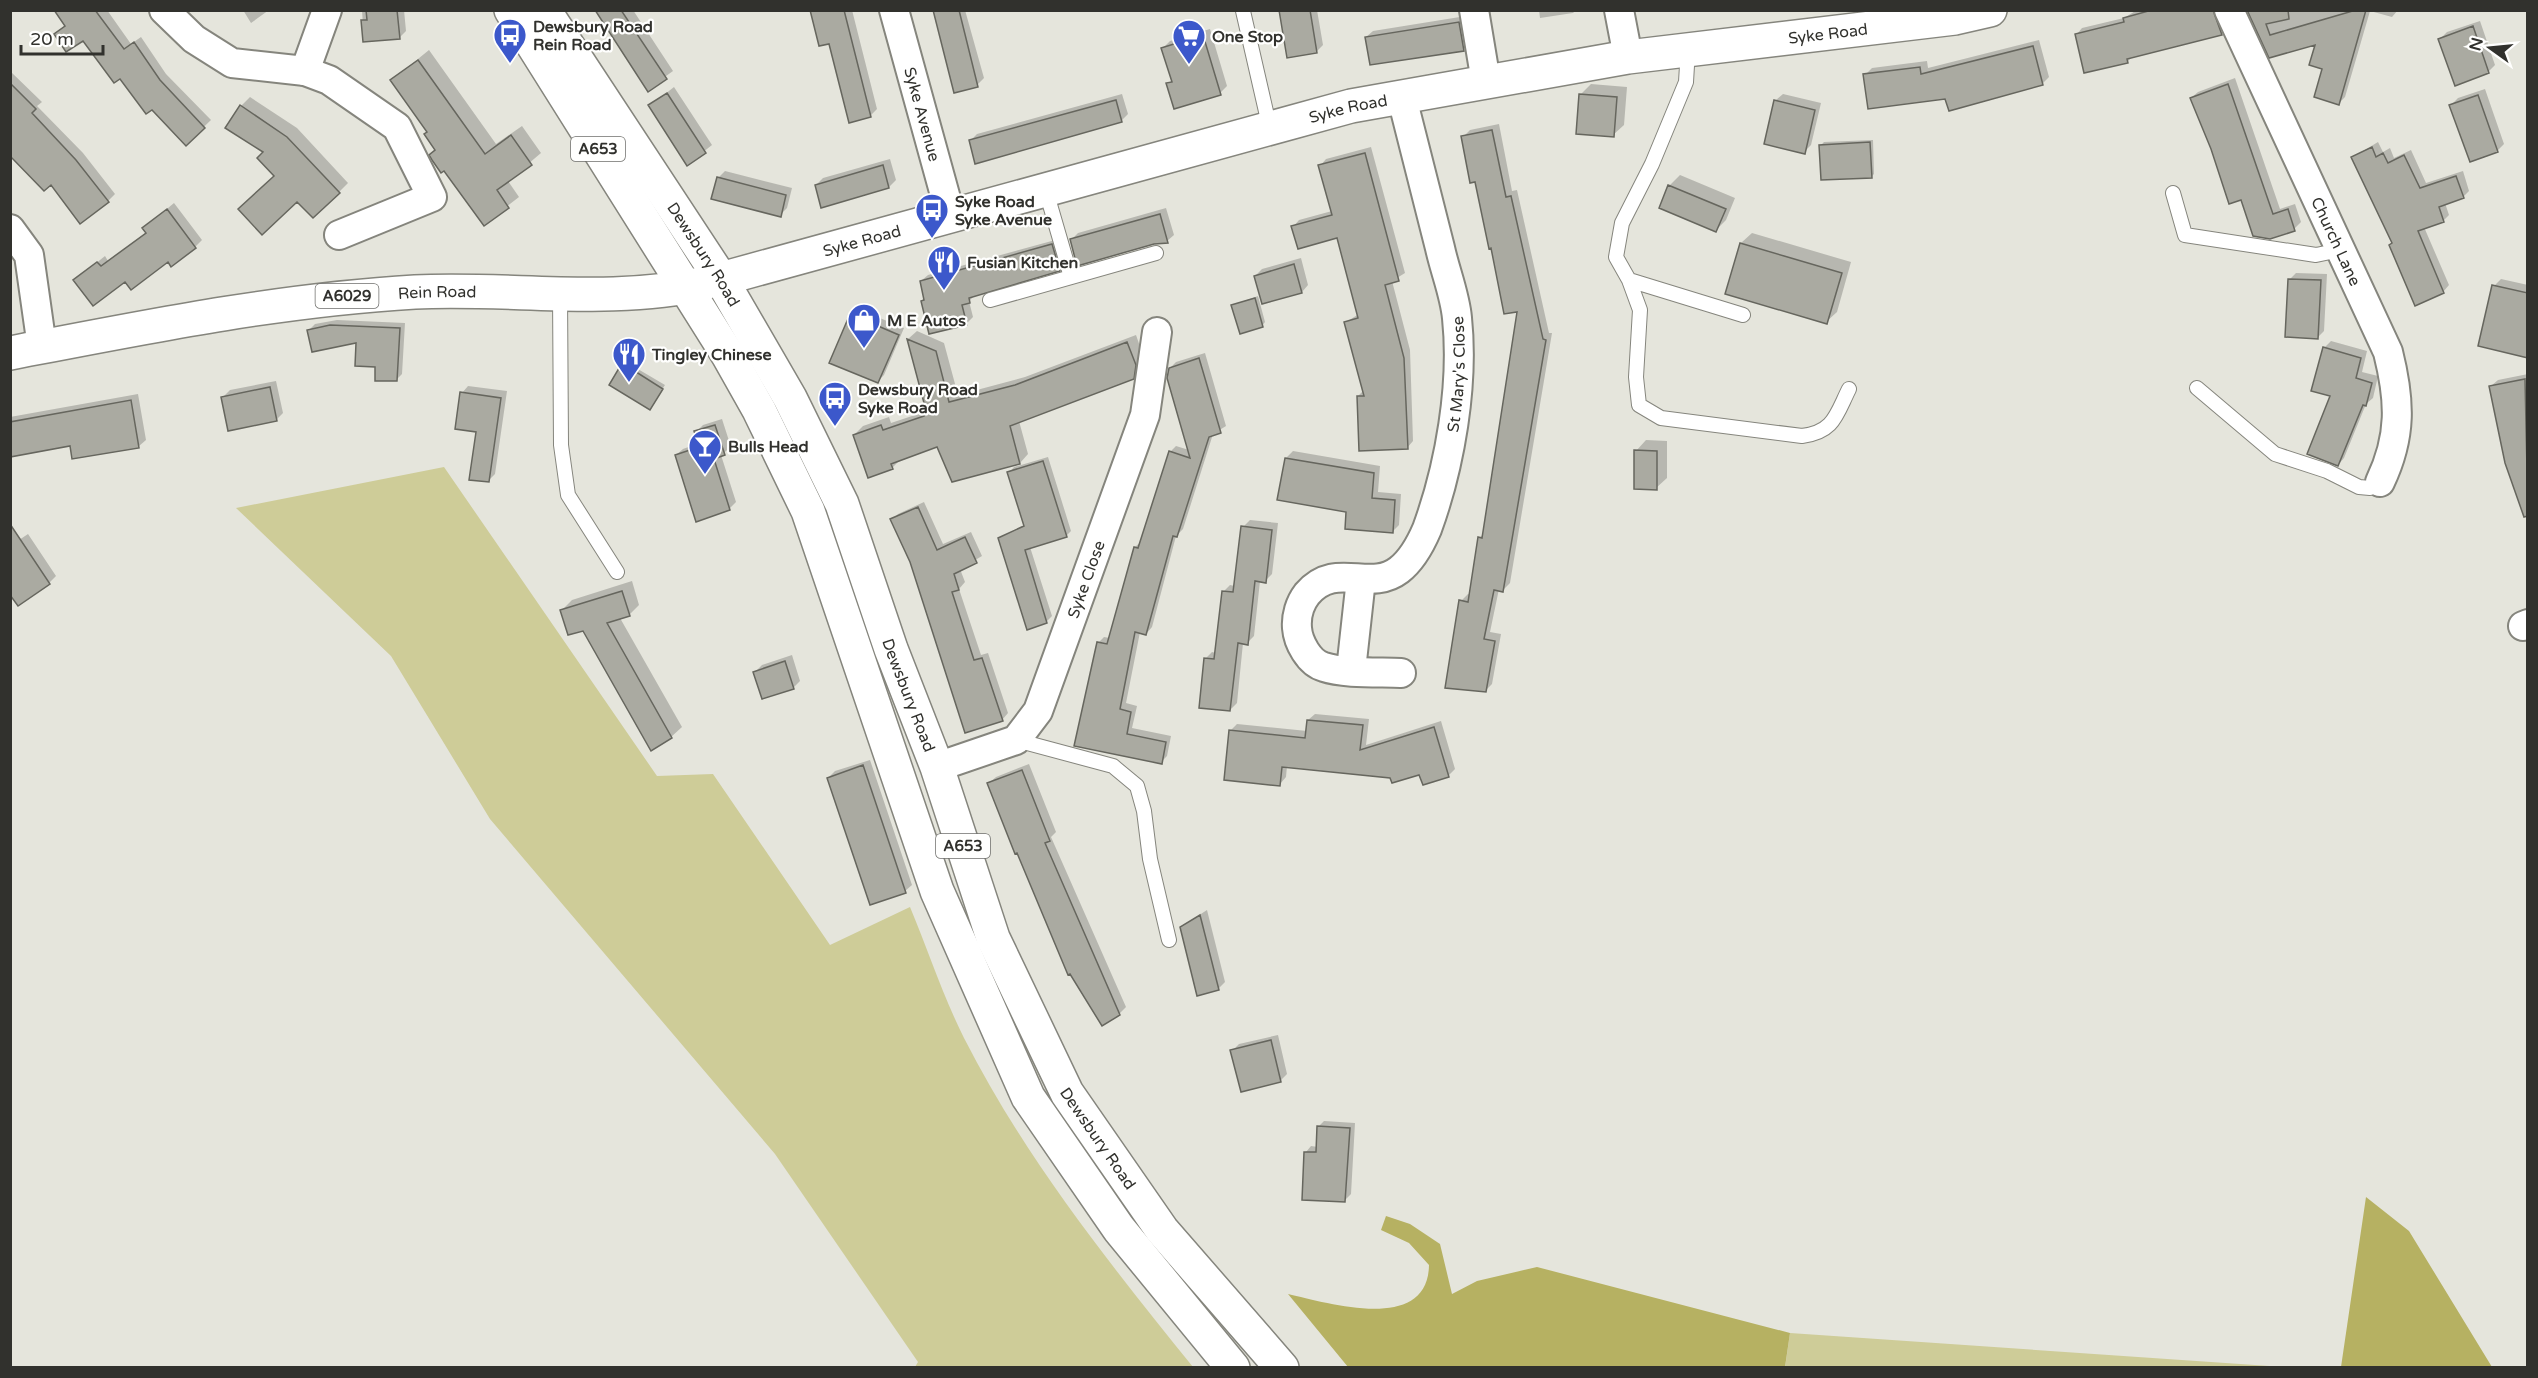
<svg xmlns="http://www.w3.org/2000/svg" width="2538" height="1378" font-family="'Varela Round',sans-serif">
	<style>
		.green { fill: #cecc98 }
		.forest { fill: #b6b162 }
		.shadow { fill: #0003 }
		.building { fill: #aaaaa1; stroke: #66665e; stroke-width: 1.5 }
		.lines { fill: none; stroke-linecap: round; stroke-linejoin: round }
		.service-casing { stroke: #85857d; stroke-width: 16 }
		.minor-casing { stroke: #85857d; stroke-width: 32 }
		.tertiary-casing { stroke: #85857d; stroke-width: 36 }
		.primary-casing { stroke: #85857d; stroke-width: 36 }
		.service { stroke: #fff; stroke-width: 14 }
		.minor { stroke: #fff; stroke-width: 28 }
		.tertiary { stroke: #fff; stroke-width: 33 }
		.primary { stroke: #fff; stroke-width: 33 }
		.labels { text-anchor: middle; stroke-width: 4.5; stroke-linejoin: round; paint-order: stroke }
		.shield { fill: #fffffe; stroke: #6f6f6c; stroke-width: 1.5 }
		.shield-label { font-size: 15px; font-weight: bold; fill: #31312d }
		.poi-label { font-size: 16px; font-weight: bold; fill: #31312d; stroke: #fffffe; text-anchor: start }
		.street-label { font-size: 16px; fill: #31312d; stroke: #fffffe }
	</style>
	<rect width="100%" height="100%" fill="#e5e5dc"/>
	<path class="green" d="M444 467 657 776 713 774 830 945 910 907C928 950 943 996 964 1038 1025 1158 1109 1263 1193 1367H915L918 1362 775 1154 490 819 391 656 236 508Z
		M1790 1333 2284 1367 1785 1368Z"/>
	<path class="forest" d="M2366 1197 2409 1231 2492 1367H2341Z
		M1386 1216 1410 1224 1440 1244 1452 1294 1477 1281 1537 1267 1790 1333 1785 1367H1348L1288 1294C1328 1303 1428 1334 1429 1265L1409 1243 1381 1230Z"/>
	<path class="shadow" d="M56 10H107L131 44 141 37 166 74 211 120 186 144 84 38 56 34 66 25Z
		M243 10H269L251 23Z
		M362 10H404L406 31 399 38 364 41Z
		M596 10H633L673 71 648 89Z
		M811 10H852L877 109 870 116Z
		M934 10H965L984 78 977 85Z
		M1281 10H1317L1323 45 1316 52Z
		M1539 10H1576L1573 13 1540 18Z
		M2137 10H2221L2228 28 2222 34 2134 55 2127 62 2077 34 2082 28 2124 18Z
		M2249 10H2398L2392 17 2370 11 2345 97 2339 103 2324 68 2317 42 2270 56Z
		M1466 16 1470 42 1463 49 1366 37 1373 31Z
		M2480 21 2495 65 2488 72 2440 39 2447 32Z
		M1210 29 1227 86 1220 93 1168 84 1173 79 1163 48 1170 41Z
		M2039 40 2049 77 2042 84 1946 97 1865 75 1872 68 1927 61 1928 68Z
		M429 50 496 144 522 126 541 153 508 181 519 197 484 224 437 149 429 132 392 80Z
		M10 71 42 102 37 106 83 153 115 194 108 201 51 182 10 144Z
		M2235 78 2280 209 2295 204 2301 222 2294 229 2242 199 2213 149 2191 98 2198 92Z
		M1591 84 1627 87 1624 125 1613 135 1580 95Z
		M674 87 712 145 688 164 650 106Z
		M2485 89 2504 144 2497 151 2451 105 2458 98Z
		M1122 94 1128 114 1121 121 970 141 977 134Z
		M1783 94 1821 103 1811 145 1804 152 1776 100Z
		M250 97 297 128 348 183 339 192 275 176 241 106Z
		M1499 124 1512 191 1517 190 1549 333H1552L1510 583 1503 590 1499 589 1490 632 1501 634 1492 684 1486 690 1461 601 1468 594 1471 595 1479 538 1485 533 1518 310 1463 137 1470 130Z
		M1873 140 1874 174 1871 177 1821 145 1824 142Z
		M2378 142 2383 152 2390 148 2394 158 2411 150 2426 183 2463 171 2469 191 2463 197 2445 203 2449 215 2443 221 2424 227 2449 285 2443 292 2393 242 2353 157Z
		M1371 147 1405 273 1392 281 1410 350 1413 441 1407 448 1358 396 1364 390 1346 322 1359 314 1338 236 1293 227 1299 220 1332 211 1320 166 1326 159Z
		M890 159 896 180 889 187 822 206 816 185 823 178Z
		M725 171 792 188 787 208 780 215 718 178Z
		M1680 175 1735 198 1726 220 1716 230 1669 186Z
		M174 203 202 240 195 247 125 280H75L105 256 108 261 147 232 144 228Z
		M1166 208 1174 235 1167 241 1071 240 1078 233Z
		M1752 233 1851 262 1837 312 1826 322 1727 293 1741 243Z
		M1059 239 1066 263 1059 270 976 294 969 301 973 317 966 324 923 301 926 298 921 281 928 275Z
		M1301 258 1308 285 1302 292 1255 276 1262 269Z
		M2296 273 2327 274 2324 331 2317 338 2290 279Z
		M2501 279 2528 285V354L2494 286Z
		M1258 296 1265 322 1262 326 1233 305Z
		M858 309 904 328 884 375 877 382 851 315Z
		M337 320 405 323 402 374 396 380 377 365 358 341 309 330 315 324Z
		M917 331 944 343 958 395 1025 377 1136 335 1143 355 1142 369 1133 378 1019 421 1028 454 1020 463 938 445 901 459 892 468 854 435 863 426 889 417 891 423 924 412 930 404 925 402 908 339Z
		M2331 341 2367 351 2362 372 2378 376 2373 398 2366 404 2344 458 2338 465 2324 348Z
		M1205 353 1226 426 1213 434 1183 529 1176 536 1152 627 1146 634 1140 632 1126 703 1137 706 1132 728 1171 736 1167 756 1161 762 1075 745 1098 643 1104 637 1110 638 1135 547 1142 541 1170 452 1176 446 1189 450 1170 368 1176 362Z
		M626 362 665 385 650 408 623 364Z
		M2528 374V524L2491 386 2498 380Z
		M276 381 283 413 276 420 223 397 230 390Z
		M468 386 507 391 495 474 488 481 477 430 462 393Z
		M138 394 146 440 139 446 73 457 71 445 10 455V417Z
		M722 419 731 447 721 455 736 502 729 509 676 455 683 449 699 443 696 432 703 425Z
		M1646 440 1667 441V478L1656 488 1636 451Z
		M1293 451 1380 466 1378 492 1401 494 1399 525 1392 532 1286 458Z
		M1048 457 1071 531 1066 536 1030 547 1052 616 1046 622 1000 539 1025 524 1009 473 1014 467Z
		M924 502 943 544 971 532 982 556 960 569 965 582 959 589 981 655 988 653 1008 713 1002 720 911 562 892 520 898 514Z
		M1250 520 1278 523 1272 574 1265 581H1260L1254 636 1247 643H1243L1237 703 1230 710 1205 659 1212 652 1216 653 1223 592 1230 585 1235 586 1243 527Z
		M28 534 56 576 49 583 10 546Z
		M632 581 639 605 629 615 620 618 682 727 671 737 583 629 562 610 572 600Z
		M792 655 800 681 793 688 755 672 762 665Z
		M1315 714 1369 719 1366 745 1441 721 1455 769 1448 776 1420 773 1392 777 1287 766 1286 777 1280 784 1230 731 1237 724 1307 731 1308 720Z
		M870 760 912 885 905 891 828 778 835 771Z
		M1029 764 1056 832 1051 837 1126 1007 1119 1014 1070 972 989 783 996 777Z
		M1207 910 1225 982 1218 989 1181 927Z
		M1278 1035 1287 1074 1281 1080 1232 1051 1239 1044Z
		M1324 1121 1355 1123 1351 1194 1345 1200 1306 1152 1311 1146 1318 1147V1127Z"/>
	<path class="building" d="M54 10H95L124 49 134 42 160 80 205 128 186 146 152 110 146 114 120 79 114 83 83 41 66 52 54 34 65 26Z
		M366 10H397L400 39 363 42 361 20H367Z
		M595 10H621L667 79 648 92Z
		M810 10H844L871 117 849 123 829 44 819 46Z
		M933 10H959L978 87 954 93Z
		M1279 10H1310L1317 53 1287 58Z
		M2152 10H2213L2222 35 2127 59 2128 63 2084 73 2075 34 2124 22 2123 18Z
		M2247 10H2288L2289 19 2266 24 2270 35 2356 10H2366L2339 105 2314 97 2322 69 2309 65 2315 45 2269 58Z
		M1459 22 1464 51 1370 65 1365 37Z
		M2473 26 2489 73 2455 86 2438 39Z
		M1203 35 1221 95 1174 109 1166 83 1172 82 1161 48Z
		M2033 46 2043 85 1949 111 1945 99 1868 109 1863 74 1920 67 1921 74Z
		M418 60 485 154 511 135 532 165 497 190 509 208 484 226 444 171 441 173 432 160 429 155 435 150 424 134 427 132 390 80Z
		M10 83 36 109 32 113 76 160 109 202 80 224 51 185 44 191 10 156Z
		M2228 84 2273 214 2288 209 2295 231 2270 239 2253 236 2241 200 2229 204 2211 149 2190 98Z
		M667 93 706 153 687 166 648 105Z
		M1579 94 1617 97 1614 137 1576 134Z
		M2478 95 2498 152 2470 162 2449 105Z
		M1116 100 1122 122 975 164 969 140Z
		M1774 100 1815 110 1805 154 1764 144Z
		M240 105 287 137 340 193 313 218 297 202 262 235 238 209 274 176 257 158 263 152 225 128Z
		M1492 130 1506 197 1511 196 1543 339 1546 340 1503 592 1494 590 1484 639 1495 641 1486 692 1445 688 1459 600 1468 602 1478 537 1482 538 1517 312 1504 314 1491 248 1489 249 1475 182 1470 183 1461 136Z
		M1870 142 1872 178 1821 180 1819 145Z
		M2372 147 2376 157 2383 153 2388 163 2404 155 2420 188 2456 176 2464 198 2439 207 2444 222 2418 231 2444 293 2415 306 2389 245 2392 243 2351 157Z
		M1365 153 1399 281 1385 285 1404 358 1408 449 1359 451 1357 396H1364L1344 322 1358 318 1337 238 1298 249 1291 226 1332 215 1318 165Z
		M883 165 889 188 821 208 815 185Z
		M717 177 786 195 781 217 711 199Z
		M1668 185 1726 209 1716 232 1659 208Z
		M167 209 196 248 171 267 168 262 131 290 125 282 93 306 73 280 97 262 101 266 146 233 142 228Z
		M1160 214 1168 243 1154 244 1077 266 1070 239Z
		M1740 243 1842 273 1827 324 1725 294Z
		M1052 244 1060 271 969 298 970 303 962 305 967 325 929 334 921 301 924 300 920 281Z
		M1294 264 1302 293 1262 304 1254 276Z
		M2288 279 2321 280 2318 339 2285 337Z
		M2492 285 2528 293V358L2478 346Z
		M1255 298 1263 327 1240 334 1231 305Z
		M850 314 899 335 878 383 829 363Z
		M330 325 400 328 397 381H375V367L355 366 356 343 312 352 307 330Z
		M907 339 936 351 949 402 1015 385 1127 342 1136 365 1134 379 1010 426 1020 464 952 482 937 447 891 464 893 469 868 478 853 435 881 425 883 430 924 416 922 410 932 407 924 403Z
		M2323 347 2361 358 2356 378 2372 383 2366 406 2363 405 2338 466 2307 454 2330 396 2311 391Z
		M1199 358 1221 433 1209 437 1177 537 1173 536 1146 635 1135 632 1120 709 1131 712 1127 734 1166 742 1162 764 1074 746 1097 642 1107 644 1134 547 1138 548 1169 451 1190 458 1167 378 1169 368Z
		M622 363 663 389 650 410 609 385Z
		M2525 379 2528 516 2524 517 2505 463 2489 386Z
		M270 387 277 421 228 431 221 397Z
		M460 392 501 398 489 482 469 480 476 432 455 429Z
		M131 400 139 448 72 459 70 446 10 457V422Z
		M715 425 725 455 714 459 730 510 696 522 675 455 699 447 694 431Z
		M1634 450 1657 451V490L1634 489Z
		M1285 458 1374 473 1372 498 1395 500 1393 533 1345 529 1346 512 1277 500Z
		M1043 461 1067 537 1025 550 1047 623 1027 630 998 538 1024 526 1007 472Z
		M918 507 937 550 965 537 977 563 954 574 959 590 952 592 974 660 982 658 1003 721 965 733 910 562 890 519Z
		M10 524 50 584 18 606 10 595Z
		M1241 526 1272 530 1266 583 1255 581 1248 645 1238 643 1230 711 1199 708 1204 658 1214 659 1222 591 1233 592Z
		M622 591 630 616 607 623 672 738 651 751 583 631 568 635 560 610Z
		M785 661 794 689 762 699 753 672Z
		M1307 720 1363 725 1360 750 1434 727 1449 777 1423 785 1419 775 1392 783 1390 778 1282 767 1280 786 1224 780 1229 730 1305 738Z
		M863 765 906 893 870 905 827 778Z
		M1022 770 1050 841 1045 843 1120 1015 1102 1026 1070 974 1068 975 1017 853 1015 854 987 783Z
		M1200 915 1219 990 1197 996 1180 927Z
		M1271 1040 1281 1082 1241 1092 1230 1050Z
		M1317 1126 1350 1128 1345 1202 1302 1200 1304 1152H1316Z"/>
	<g class="lines">
		<defs>
			<path id="service" d="M1243 11 1270 129
				M1688 49 1686 82 1652 164 1622 223 1616 257 1629 280 1640 310 1636 377 1639 405 1661 418 1802 436C1834 432 1836 415 1849 389
				M1046 191 1071 277
				M2173 193 2185 235 2316 255 2340 250
				M1629 280 1743 315
				M560 293 561 445 568 495 617 572
				M990 300 1156 253
				M2197 388 2275 454 2327 471 2359 487 2370 488 2380 482
				M1016 740 1113 766 1137 786 1144 811 1150 859 1169 940"/>
			<g id="minor">
				<path d="M164 10 194 39 232 63 305 71 329 80 397 127 432 197 339 235"/>
				<path id="s1" d="M894 10 951 217"/>
				<path d="M1474 10 1486 82"/>
				<path d="M1619 10 1628 57"/>
				<path id="s2" d="M2229 10 2388 352C2400 400 2402 436 2380 482"/>
				<path d="M305 71 327 10"/>
				<path d="M10 229 29 255 42 347"/>
				<path d="M2523 626 2528 624"/>
				<path d="M1351 670 1361 579"/>
				<path id="s3" d="M1401 673C1379 672 1345 674 1324 667 1309 663 1298 642 1297 628 1296 616 1300 603 1307 594 1336 560 1369 593 1399 570 1412 560 1421 543 1427 529 1450 466 1464 385 1457 318 1455 295 1445 271 1440 248 1427 198 1415 148 1402 98"/>
				<path id="s4" d="M937 767 1016 740 1038 711 1145 415 1157 332"/>
			</g>
			<g id="tertiary">
				<path id="s5" d="M721 279 1351 106 1628 57 1955 18 1990 10"/>
			</g>
			<g id="primary">
				<path d="M511 10 728 355 759 410 808 511 937 891 1028 1097 1119 1229 1233 1368"/>
				<path id="s6" d="M544 10 721 279 790 398 842 504 891 649 937 767 993 938 1067 1093 1162 1230 1282 1368"/>
				<path id="s7" d="M10 353C145 327 278 300 415 292 510 287 611 305 705 283"/>
			</g>
		</defs>
		<use href="#service" class="service-casing"/>
		<use href="#minor" class="minor-casing"/>
		<use href="#tertiary" class="tertiary-casing"/>
		<use href="#primary" class="primary-casing"/>
		<use href="#service" class="service"/>
		<use href="#minor" class="minor"/>
		<use href="#tertiary" class="tertiary"/>
		<use href="#primary" class="primary"/>
	</g>
	<defs>
		<symbol id="bus-pin" viewBox="-11 -11 22 30"><path d="M0 17L-7.5 6A9.5 9.5 0 1 1 7.5 6Z" fill="#3c58cb" stroke="#fffffe"/><path d="M-5-6H5V4H4V6H2V4H-2V6H-4V4H-5ZM-3.5-4V0h7V-4ZM-3.5 1.2v1.5H-2V1.2ZM2 1.2v1.5H3.5V1.2Z" fill="#fff"/></symbol>
		<symbol id="supermarket-pin" viewBox="-11 -11 22 30"><path d="M0 17L-7.5 6A9.5 9.5 0 1 1 7.5 6Z" fill="#3c58cb" stroke="#fffffe"/><path d="M-6-5.5h2.5l.6 2H6L4.5 2H-2.5L-4.4-4H-6ZM-1.5 3.2a1.3 1.3 0 1 0 .1 0ZM3 3.2a1.3 1.3 0 1 0 .1 0Z" fill="#fff"/></symbol>
		<symbol id="restaurant-pin" viewBox="-11 -11 22 30"><path d="M0 17L-7.5 6A9.5 9.5 0 1 1 7.5 6Z" fill="#3c58cb" stroke="#fffffe"/><path d="M-5-6h1v4h1v-4h1v4h1v-4h1v5L-1.5 .5V6h-2V.5L-5-1ZM5-6V6H3V1.5H1.5Q1.5-4 5-6Z" fill="#fff"/></symbol>
		<symbol id="shop-pin" viewBox="-11 -11 22 30"><path d="M0 17L-7.5 6A9.5 9.5 0 1 1 7.5 6Z" fill="#3c58cb" stroke="#fffffe"/><path d="M-5-2.5h2.3a2.7 3.5 0 0 1 5.4 0H5L5.5 6h-11ZM-1.5-2.5h3a1.5 2.3 0 0 0-3 0Z" fill="#fff"/></symbol>
		<symbol id="bar-pin" viewBox="-11 -11 22 30"><path d="M0 17L-7.5 6A9.5 9.5 0 1 1 7.5 6Z" fill="#3c58cb" stroke="#fffffe"/><path d="M-6-5H6L.8 .8V4.5H3.5V6h-7V4.5H-.8V.8Z" fill="#fff"/></symbol>
	</defs>
	<g fill-rule="evenodd">
		<use href="#bus-pin" x="491" y="16" width="38" height="52"/>
		<use href="#supermarket-pin" x="1170" y="17" width="38" height="52"/>
		<use href="#bus-pin" x="913" y="191" width="38" height="52"/>
		<use href="#restaurant-pin" x="925" y="243" width="38" height="52"/>
		<use href="#shop-pin" x="845" y="301" width="38" height="52"/>
		<use href="#restaurant-pin" x="610" y="335" width="38" height="52"/>
		<use href="#bus-pin" x="816" y="379" width="38" height="52"/>
		<use href="#bar-pin" x="686" y="427" width="38" height="52"/>
	</g>
	<g class="labels">
		<g class="shield">
			<rect x="571" y="137" width="54" height="24" rx="4.5"/>
			<rect x="315.5" y="284" width="63" height="24" rx="4.5"/>
			<rect x="936" y="834" width="54" height="24" rx="4.5"/>
		</g>
		<g class="shield-label">
			<text x="598" y="154">A653</text>
			<text x="347" y="301">A6029</text>
			<text x="963" y="851">A653</text>
		</g>
		<g class="poi-label">
			<text x="533" y="32">Dewsbury Road<tspan x="533" dy="18">Rein Road</tspan></text>
			<text x="1212" y="42">One Stop</text>
			<text x="955" y="207">Syke Road<tspan x="955" dy="18">Syke Avenue</tspan></text>
			<text x="967" y="268">Fusian Kitchen</text>
			<text x="887" y="326">M E Autos</text>
			<text x="652" y="360">Tingley Chinese</text>
			<text x="858" y="395">Dewsbury Road<tspan x="858" dy="18">Syke Road</tspan></text>
			<text x="728" y="452">Bulls Head</text>
		</g>
		<g class="street-label">
			<text dy="6" stroke="none"><textPath href="#s5" startOffset="1136">Syke Road</textPath></text>
			<text dy="6" stroke="none"><textPath href="#s5" startOffset="650">Syke Road</textPath></text>
			<text dy="6" stroke="none"><textPath href="#s1" startOffset="108">Syke Avenue</textPath></text>
			<text dy="6" stroke="none"><textPath href="#s5" startOffset="146">Syke Road</textPath></text>
			<text dy="6" stroke="none"><textPath href="#s2" startOffset="255">Church Lane</textPath></text>
			<text dy="6" stroke="none"><textPath href="#s6" startOffset="292">Dewsbury Road</textPath></text>
			<text dy="6" stroke="none"><textPath href="#s7" startOffset="432">Rein Road</textPath></text>
			<text dy="6" stroke="none"><textPath href="#s3" startOffset="471">St Mary's Close</textPath></text>
			<text dy="6" stroke="none"><textPath href="#s4" startOffset="260">Syke Close</textPath></text>
			<text dy="6" stroke="none"><textPath href="#s6" startOffset="780">Dewsbury Road</textPath></text>
			<text dy="6" stroke="none"><textPath href="#s6" startOffset="1264">Dewsbury Road</textPath></text>
		</g>
	</g>
	<rect width="2538" height="1378" fill="none" stroke="#31312d" stroke-width="24"/>
	<g transform="translate(2490 48) rotate(285)" stroke="#fffffe" stroke-width="4.5" paint-order="stroke">
	<path d="M0-4.5L10 22L0 15L-10 22Z" fill="#31312d"/>
	<text y="-9" font-size="16" font-weight="bold" text-anchor="middle" fill="#31312d">N</text>
	</g>
	<path d="M21 45v9h82v-9" fill="none" stroke="#31312d" stroke-width="3"/>
	<text x="30" y="45" font-size="18" fill="#31312d" stroke="#fffffe" stroke-width="4.5" paint-order="stroke">20 m</text>
</svg>
